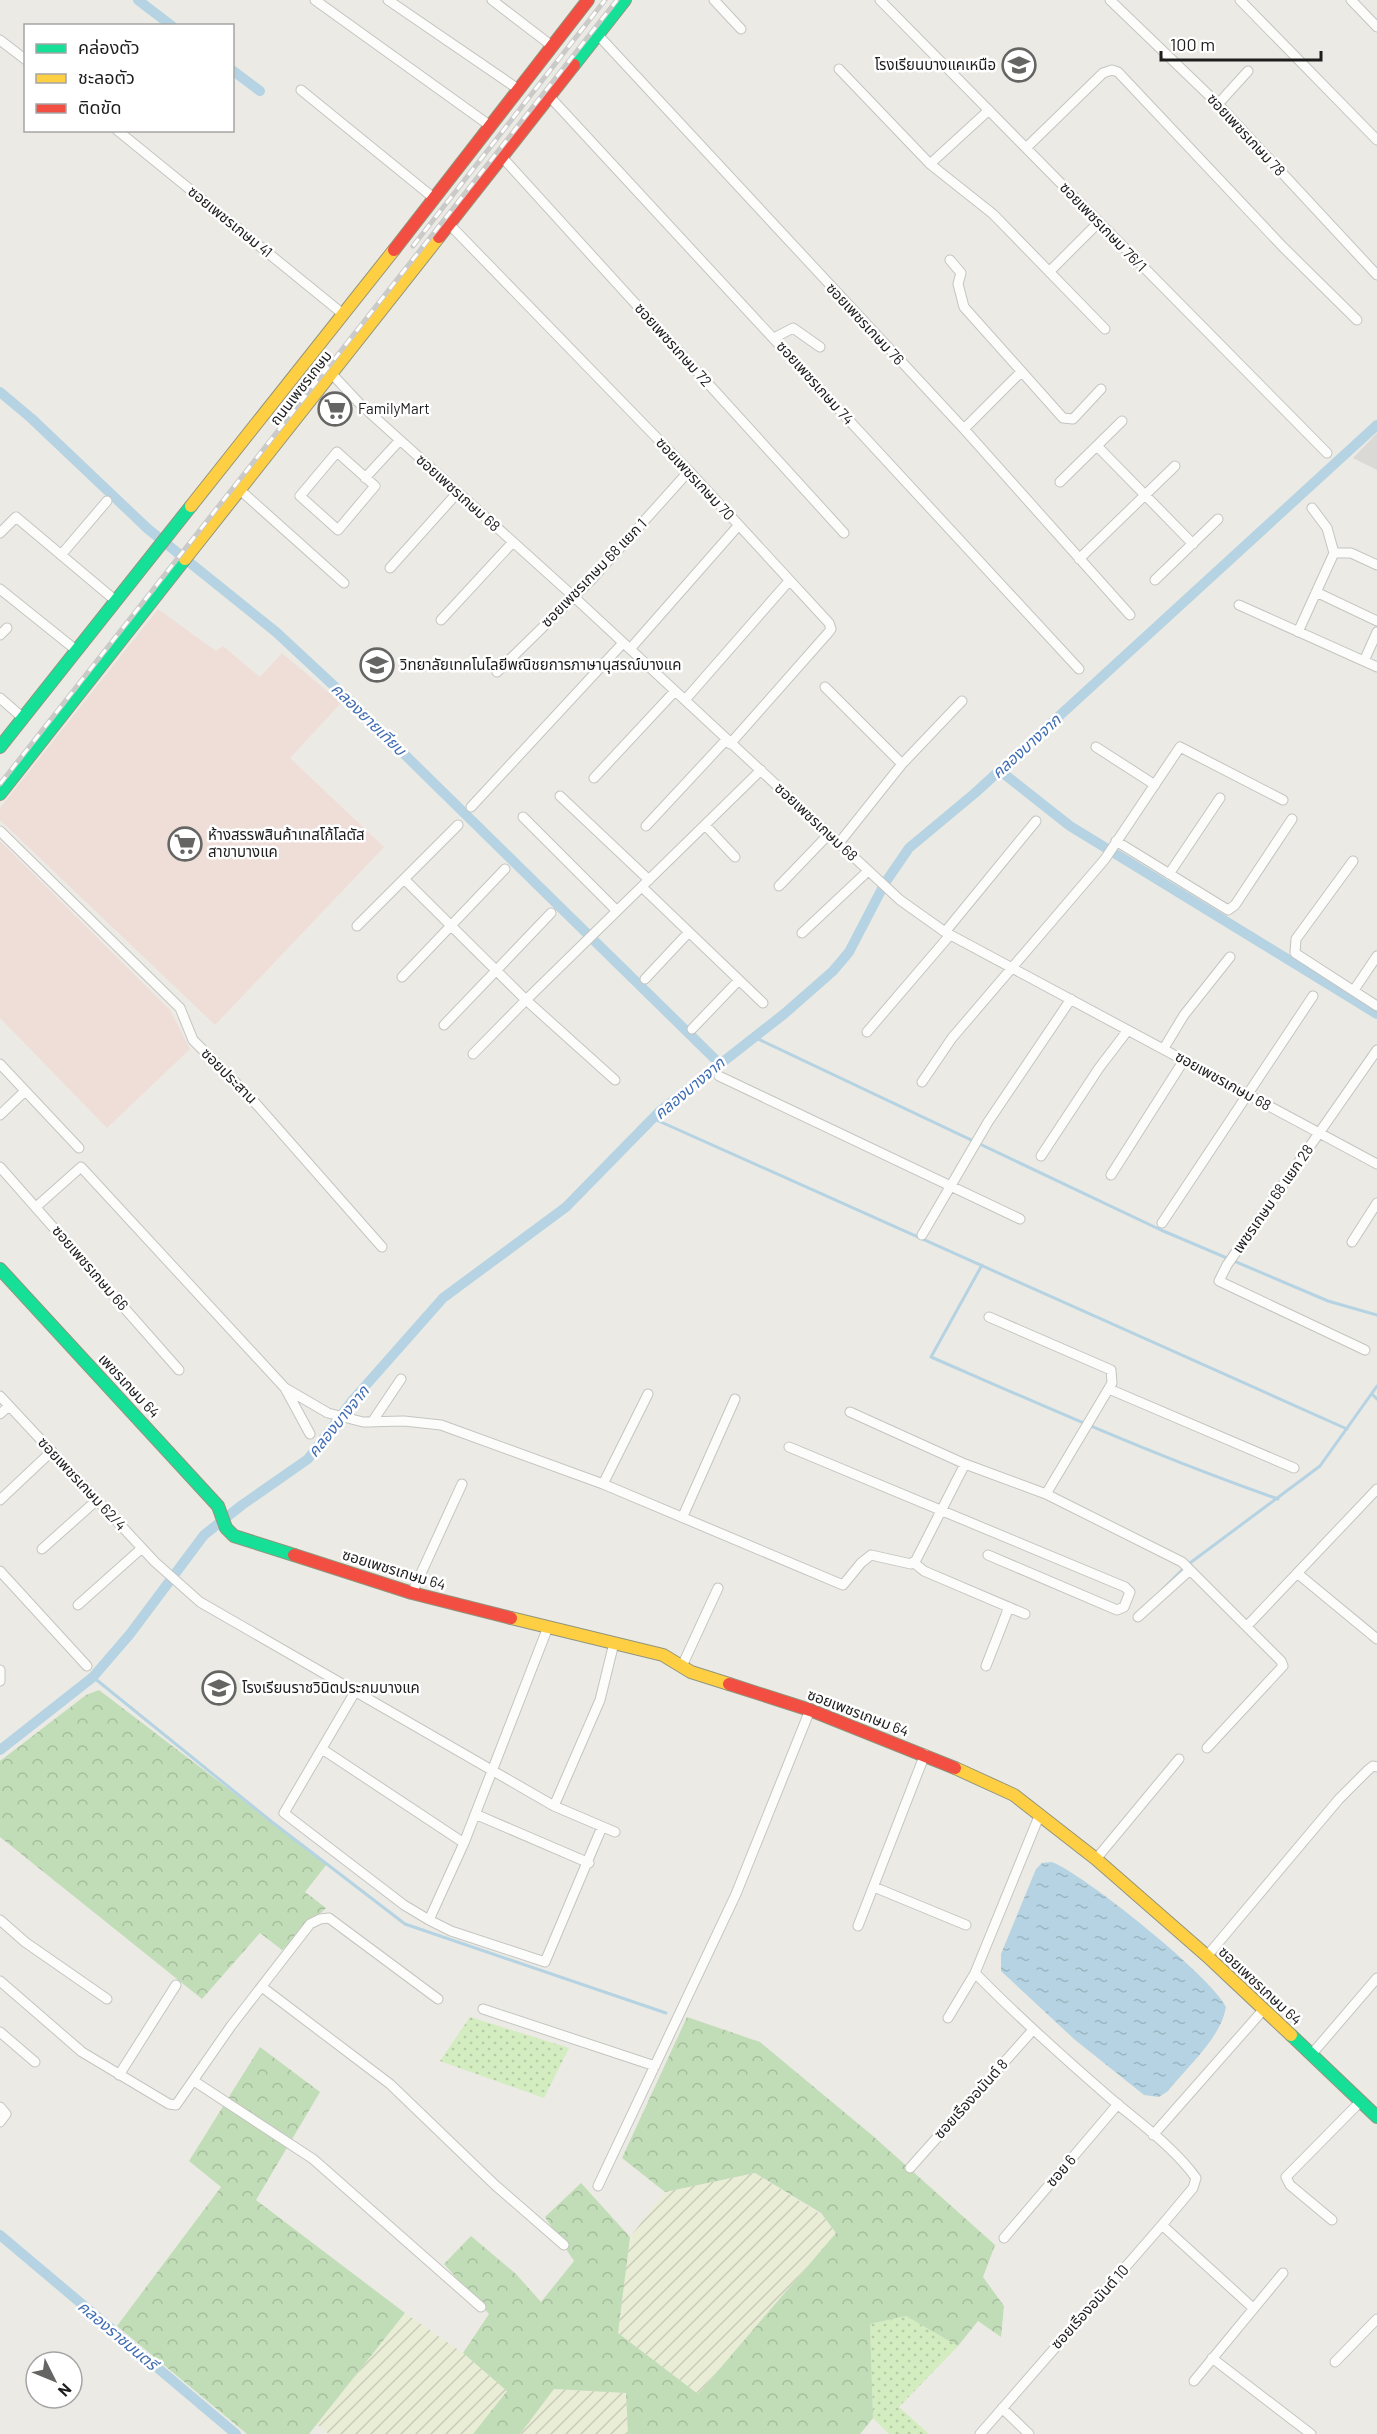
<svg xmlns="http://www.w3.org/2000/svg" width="1377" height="2434" font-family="Barlow,'Noto Sans Thai',sans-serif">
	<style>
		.residential { fill: #dbd9d6 }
		.commercial { fill: #efded8 }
		.farmland { fill: url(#farmland-furrows) }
		.grass { fill: url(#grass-dots) }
		.forest { fill: url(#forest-crowns) }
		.water { fill: url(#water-ripples) }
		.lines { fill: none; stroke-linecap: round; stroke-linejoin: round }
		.stream { stroke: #b5d3e2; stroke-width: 3 }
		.canal { stroke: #b5d3e2; stroke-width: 10 }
		.street-casing { stroke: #c4c4c1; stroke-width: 11 }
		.fast-casing { stroke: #91957c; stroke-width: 14 }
		.slow-casing { stroke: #91957c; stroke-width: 14 }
		.jam-casing { stroke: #91957c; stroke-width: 14 }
		.street { stroke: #fcfcfb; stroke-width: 9 }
		.fast { stroke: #16e098; stroke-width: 12 }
		.slow { stroke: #ffcf43; stroke-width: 12 }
		.jam { stroke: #f24e42; stroke-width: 12 }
		.rail-casing { stroke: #cacac9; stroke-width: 5 }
		.rail { stroke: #fff; stroke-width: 3; stroke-dasharray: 9; stroke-linecap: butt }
		.labels { text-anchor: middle; stroke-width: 5; stroke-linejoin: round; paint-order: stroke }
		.poi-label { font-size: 15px; fill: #1d1d1d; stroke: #fff; text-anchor: start }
		.street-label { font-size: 15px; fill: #1d1d1d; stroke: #fff }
		.water-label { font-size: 16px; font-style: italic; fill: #416db4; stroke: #fff }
	</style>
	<defs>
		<pattern id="farmland-furrows" width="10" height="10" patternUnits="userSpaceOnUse" patternTransform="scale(1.5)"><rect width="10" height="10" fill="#eaedd6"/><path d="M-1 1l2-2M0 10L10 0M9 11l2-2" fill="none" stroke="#c8cbb7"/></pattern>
		<pattern id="grass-dots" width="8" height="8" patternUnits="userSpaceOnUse" patternTransform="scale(1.5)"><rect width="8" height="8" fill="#d3ecc0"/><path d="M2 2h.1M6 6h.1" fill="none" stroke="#b5caa5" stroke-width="1.8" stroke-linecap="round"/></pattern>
		<pattern id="forest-crowns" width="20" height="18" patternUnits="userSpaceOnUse" patternTransform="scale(1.5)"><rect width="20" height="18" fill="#c1ddb7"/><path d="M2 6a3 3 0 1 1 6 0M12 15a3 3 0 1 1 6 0" fill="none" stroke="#a5bd9d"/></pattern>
		<pattern id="water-ripples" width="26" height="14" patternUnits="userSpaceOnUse" patternTransform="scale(1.5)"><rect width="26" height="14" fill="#b5d3e2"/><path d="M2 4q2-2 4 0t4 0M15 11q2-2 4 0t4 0" fill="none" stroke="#9bb5c1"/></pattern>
	</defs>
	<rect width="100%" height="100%" fill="#eceae4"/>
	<path class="residential" d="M1377 433V470L1353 458Z"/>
	<path class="commercial" d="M158 609 216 651 223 646 260 677 282 653 341 703 290 758 384 847 215 1025 0 820V808Z
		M0 841 170 1010 190 1049 107 1128 0 1018Z"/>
	<path class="farmland" d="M755 2173 823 2216 836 2233 698 2394 618 2333 630 2237 665 2192Z
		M405 2313 463 2353 507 2391 473 2434H329L317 2424Z
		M554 2389 626 2393 628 2434H520Z"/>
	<path class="grass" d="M470 2017 569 2048 544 2098 440 2061Z
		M906 2316 958 2346 899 2407 929 2434H889L873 2418 870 2324Z"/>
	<path class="forest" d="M99 1690 327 1864 305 1892 326 1908 282 1950 260 1933 202 1999 0 1837V1761L86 1695Z
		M687 2017 760 2042 873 2136 995 2245 983 2277 1004 2306 1001 2337 978 2321 958 2346 906 2316 870 2324 873 2418 860 2434H628L626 2393 554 2389 520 2434H473L507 2391 463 2353 489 2314 444 2264 471 2236 516 2274 541 2302 574 2261 545 2217 581 2183 630 2237 618 2333 698 2394 836 2233 821 2213 755 2173 665 2192 622 2158Z
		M260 2047 320 2092 256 2200 405 2313 309 2434H247L117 2326 221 2187 189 2161Z"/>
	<path class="water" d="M1052 1862C1085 1875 1212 1977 1226 2007 1221 2038 1187 2067 1168 2091L1159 2097 1144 2095 1074 2039 1001 1971V1954L1036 1869 1042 1863Z"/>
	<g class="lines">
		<path class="stream" d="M754 1037 1161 1230 1328 1301 1377 1315
			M652 1118 1347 1429
			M982 1265 931 1357C1046 1407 1160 1458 1278 1499
			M1372 1394 1377 1399
			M1163 1589 1186 1566 1320 1466 1377 1386
			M93 1677 272 1822 405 1924 666 2013"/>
		<path class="canal" d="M138 0 172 26
			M232 70 260 91
			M0 392 31 418 148 529 276 632 347 698 721 1065
			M999 770 1070 826 1377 1014
			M0 1750 93 1677 130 1634 204 1535 242 1505 308 1459 352 1401 443 1298 566 1207 659 1112 784 1014 833 971 849 952 885 883 909 848 975 793 1377 425
			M0 2235 236 2434"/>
		<defs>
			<path id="street" d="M315 0 489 125
				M388 0 518 89
				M492 0 552 46
				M714 0 741 29
				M880 0 1327 453
				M1110 0 1218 104 1377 275
				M1240 0 1377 140
				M1351 0 1377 27
				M598 35 964 429 1130 615
				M0 40 26 60
				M839 69 930 164 993 214 1105 329
				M301 90 435 199
				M550 97 1079 669
				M1218 104 1248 71
				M117 130 343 314
				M1026 148 1103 73 1112 70 1118 72 1283 247 1357 320
				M502 157 844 533
				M930 164 989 110
				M449 224 689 471 829 623 831 629 828 633 730 744
				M950 260 961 273 958 284 964 307 1063 418 1073 419 1101 389
				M1050 271 1099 222
				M774 338 793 328 820 347
				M331 373 360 404 573 596 900 900 945 932 1377 1164
				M964 429 1021 372
				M1098 447 1193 544
				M337 452 375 486 338 530 300 496Z
				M365 478 400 440
				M1060 482 1122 421
				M240 490 344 583
				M1312 508 1327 528 1334 553
				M0 533 16 517 116 601
				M61 555 107 501
				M1079 559 1175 466
				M390 568 458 492
				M1155 580 1218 519
				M0 589 76 650
				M1316 592 1377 621
				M1239 605 1377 667
				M441 620 513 542
				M1298 632 1334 553H1351L1377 565
				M0 635 7 628
				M630 649 738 526
				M1364 661 1377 632
				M497 672 592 579 689 471
				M825 687 902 764 839 843
				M0 698 23 718
				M685 700 789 581
				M1096 747 1155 785
				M902 764 962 701
				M594 778 675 691
				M560 796 649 880
				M471 807 623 643
				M523 817 616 910
				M705 825 735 857
				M646 826 726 740
				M0 831 180 1008 193 1040 250 1097 382 1247
				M1116 841 1228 910 1235 905 1292 819
				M1353 861 1296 939 1295 953 1377 1006
				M1169 874 1220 798
				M404 879 526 1000 473 1054
				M779 886 829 834
				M642 887 763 1003
				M357 926 458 825
				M945 932 1036 821
				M802 933 868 871
				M402 977 505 869
				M645 979 689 932
				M1354 990 1377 956
				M444 1025 551 913
				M692 1029 739 980
				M867 1032 950 935
				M1164 1048 1184 1015 1230 957
				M0 1064 79 1148
				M719 1076 1020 1219
				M615 1080 526 1000 761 770
				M922 1082 952 1038 1105 859 1180 747 1283 800
				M0 1115 25 1091
				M1041 1156 1099 1068 1128 1030
				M0 1167 179 1370
				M1111 1175 1184 1060
				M36 1207 81 1167 285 1388 310 1434
				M1162 1223 1313 996
				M922 1235 988 1122 1071 999
				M1352 1242 1377 1203
				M989 1317 1111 1370 1112 1383 1046 1494
				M1365 1350 1219 1281 1227 1265 1377 1050
				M285 1388 328 1413 363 1422 404 1421 441 1425 603 1484 843 1585 861 1563 871 1555 911 1564 916 1560 965 1464
				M1109 1389 1294 1468
				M0 1396 155 1562 200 1602 554 1806 615 1832
				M850 1412 965 1464 1046 1494 1182 1562 1281 1661 1283 1666 1207 1748
				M0 1414 9 1406
				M372 1422 401 1379
				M789 1447 1125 1587 1130 1592 1124 1607 1117 1610 988 1555
				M603 1484 648 1394
				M0 1500 52 1451
				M683 1516 735 1399
				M42 1549 97 1500
				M913 1562 924 1571 1025 1614
				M0 1571 87 1666
				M1297 1573 1377 1639
				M412 1593 462 1484
				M78 1605 142 1548
				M1138 1617 1190 1570
				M1247 1626 1377 1489
				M682 1666 718 1588
				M986 1666 1009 1607
				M0 1670V1681
				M355 1692 284 1813 404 1905 429 1920 451 1931 545 1962 602 1827
				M322 1749 464 1843
				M554 1806 600 1700 614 1643
				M475 1814 589 1863
				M1096 1859 1179 1759
				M874 1887 966 1925
				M0 1920 25 1942 107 1999
				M429 1920 464 1843 548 1627
				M858 1926 925 1754
				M1207 1956 1339 1799 1368 1770 1373 1766 1377 1767
				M975 1973C1018 2017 1063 2057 1109 2097 1138 2122 1174 2147 1196 2178L1193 2188 1162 2225 980 2434
				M0 1981 82 2052 169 2104 176 2105 231 2026 310 1924 320 1919 329 1918 438 1999
				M262 1987 390 2084 495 2185 564 2245
				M483 2009 655 2066
				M948 2018 975 1973 1040 1814
				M0 2032 35 2062
				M1311 2055 1377 1978
				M119 2075 176 1985
				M194 2081 313 2159 481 2307
				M0 2107 6 2114 0 2122
				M1153 2135 1264 2009
				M910 2168 1032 2031
				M598 2186 736 1894 810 1710
				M1332 2220 1290 2185 1286 2177 1361 2101
				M1162 2225 1253 2308
				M1004 2238 1118 2104
				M1212 2358 1311 2434
				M1335 2362 1377 2319
				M1194 2381 1283 2273
				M1002 2408 1029 2434"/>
			<path id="fast" d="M574 65 625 0
				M0 747 191 506
				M0 794 185 559
				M0 1269 218 1506 226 1528 234 1536 294 1555
				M1291 2035 1377 2117"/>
			<path id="slow" d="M191 506 394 250
				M185 559 439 237
				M511 1618 663 1655 691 1672 729 1684
				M955 1768 1014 1795 1096 1859 1207 1956 1291 2035"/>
			<path id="jam" d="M439 237 574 65
				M394 250 588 0
				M294 1555 412 1593 511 1618
				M729 1684 810 1710 955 1768"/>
		</defs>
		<use href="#street" class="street-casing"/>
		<use href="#fast" class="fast-casing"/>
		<use href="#slow" class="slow-casing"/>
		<use href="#jam" class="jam-casing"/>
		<use href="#street" class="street"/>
		<use href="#fast" class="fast"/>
		<use href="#slow" class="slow"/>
		<use href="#jam" class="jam"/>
		<defs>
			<path id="rail" d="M413 246 605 0
				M0 784 617 0"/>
		</defs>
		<use href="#rail" class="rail-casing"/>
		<use href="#rail" class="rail"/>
	</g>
	<defs>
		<symbol id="school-ring" viewBox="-11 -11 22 22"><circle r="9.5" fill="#fff" stroke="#656563" stroke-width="1.5"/><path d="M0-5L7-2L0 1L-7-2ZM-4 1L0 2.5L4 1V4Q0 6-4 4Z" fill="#656563"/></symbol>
		<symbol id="supermarket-ring" viewBox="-11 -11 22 22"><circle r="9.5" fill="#fff" stroke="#656563" stroke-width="1.5"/><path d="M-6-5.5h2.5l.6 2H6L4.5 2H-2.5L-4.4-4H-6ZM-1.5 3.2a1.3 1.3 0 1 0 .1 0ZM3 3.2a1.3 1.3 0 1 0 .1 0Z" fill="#656563"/></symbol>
		<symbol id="university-ring" viewBox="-11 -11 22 22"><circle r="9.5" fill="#fff" stroke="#656563" stroke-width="1.5"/><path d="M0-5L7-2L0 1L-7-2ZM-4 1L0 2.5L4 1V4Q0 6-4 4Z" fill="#656563"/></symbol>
	</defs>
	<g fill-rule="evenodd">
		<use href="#school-ring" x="1000" y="46" width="38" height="38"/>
		<use href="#supermarket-ring" x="316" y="390" width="38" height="38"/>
		<use href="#university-ring" x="358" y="646" width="38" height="38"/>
		<use href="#supermarket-ring" x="166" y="825" width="38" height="38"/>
		<use href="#school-ring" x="200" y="1669" width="38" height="38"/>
	</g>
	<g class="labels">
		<g class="poi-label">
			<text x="996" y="70" text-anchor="end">โรงเรียนบางแคเหนือ</text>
			<text x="358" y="414">FamilyMart</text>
			<text x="400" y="670">วิทยาลัยเทคโนโลยีพณิชยการภาษานุสรณ์บางแค</text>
			<text x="208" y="840">ห้างสรรพสินค้าเทสโก้โลตัส<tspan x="208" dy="17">สาขาบางแค</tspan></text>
			<text x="242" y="1693">โรงเรียนราชวินิตประถมบางแค</text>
		</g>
		<g class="street-label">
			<text transform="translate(1246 135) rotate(47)" y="5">ซอยเพชรเกษม 78</text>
			<text transform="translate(230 222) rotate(39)" y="5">ซอยเพชรเกษม 41</text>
			<text transform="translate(1103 227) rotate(46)" y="5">ซอยเพชรเกษม 76/1</text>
			<text transform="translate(865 324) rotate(47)" y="5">ซอยเพชรเกษม 76</text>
			<text transform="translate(673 345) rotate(48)" y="5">ซอยเพชรเกษม 72</text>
			<text transform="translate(815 383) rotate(48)" y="5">ซอยเพชรเกษม 74</text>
			<text transform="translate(301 388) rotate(-52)" y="5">ถนนเพชรเกษม</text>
			<text transform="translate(695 479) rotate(47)" y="5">ซอยเพชรเกษม 70</text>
			<text transform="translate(458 493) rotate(42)" y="5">ซอยเพชรเกษม 68</text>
			<text transform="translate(594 573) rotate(-46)" y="5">ซอยเพชรเกษม 68 แยก 1</text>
			<text transform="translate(816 822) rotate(43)" y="5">ซอยเพชรเกษม 68</text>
			<text transform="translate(229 1076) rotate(45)" y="5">ซอยประสาน</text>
			<text transform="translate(1223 1081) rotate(29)" y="5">ซอยเพชรเกษม 68</text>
			<text transform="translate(1273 1199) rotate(-55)" y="5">เพชรเกษม 68 แยก 28</text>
			<text transform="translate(90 1268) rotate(49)" y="5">ซอยเพชรเกษม 66</text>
			<text transform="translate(129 1386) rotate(47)" y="5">เพชรเกษม 64</text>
			<text transform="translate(82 1484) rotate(47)" y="5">ซอยเพชรเกษม 62/4</text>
			<text transform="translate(394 1570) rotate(17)" y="5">ซอยเพชรเกษม 64</text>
			<text transform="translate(858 1713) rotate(21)" y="5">ซอยเพชรเกษม 64</text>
			<text transform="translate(1260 1986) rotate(43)" y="5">ซอยเพชรเกษม 64</text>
			<text transform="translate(971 2099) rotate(-48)" y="5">ซอยเรืองอนันต์ 8</text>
			<text transform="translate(1061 2171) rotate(-49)" y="5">ซอย 6</text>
			<text transform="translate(1090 2307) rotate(-48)" y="5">ซอยเรืองอนันต์ 10</text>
		</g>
		<g class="water-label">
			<text transform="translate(369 719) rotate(44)" y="6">คลองยายเทียบ</text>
			<text transform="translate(1026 746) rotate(-42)" y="6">คลองบางจาก</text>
			<text transform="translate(689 1088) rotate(-40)" y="6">คลองบางจาก</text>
			<text transform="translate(338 1421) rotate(-51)" y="6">คลองบางจาก</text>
			<text transform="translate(118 2335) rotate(40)" y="6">คลองราชมนตรี</text>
		</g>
	</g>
	<rect x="24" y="24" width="210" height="108" fill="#ffffff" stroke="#a5a5a5" stroke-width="1.5"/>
	<rect x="36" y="44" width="30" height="9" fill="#16e098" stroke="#a5a5a5" stroke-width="1.5"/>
	<text x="78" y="54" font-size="18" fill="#1d1d1d">คล่องตัว</text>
	<rect x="36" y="74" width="30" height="9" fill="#ffcf43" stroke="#a5a5a5" stroke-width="1.5"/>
	<text x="78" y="84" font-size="18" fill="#1d1d1d">ชะลอตัว</text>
	<rect x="36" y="104" width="30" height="9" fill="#f24e42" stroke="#a5a5a5" stroke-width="1.5"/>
	<text x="78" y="114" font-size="18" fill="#1d1d1d">ติดขัด</text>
	<g transform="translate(54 2380) rotate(133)"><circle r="28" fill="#ffffff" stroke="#a5a5a5" stroke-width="1.5"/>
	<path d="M0-4.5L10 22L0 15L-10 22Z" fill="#656563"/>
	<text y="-9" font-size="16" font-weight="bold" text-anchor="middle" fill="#1d1d1d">N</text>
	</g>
	<path d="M1161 51v9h160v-9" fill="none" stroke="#1d1d1d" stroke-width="3"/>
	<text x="1170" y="51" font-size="18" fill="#1d1d1d" stroke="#ffffff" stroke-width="4.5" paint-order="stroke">100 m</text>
</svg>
